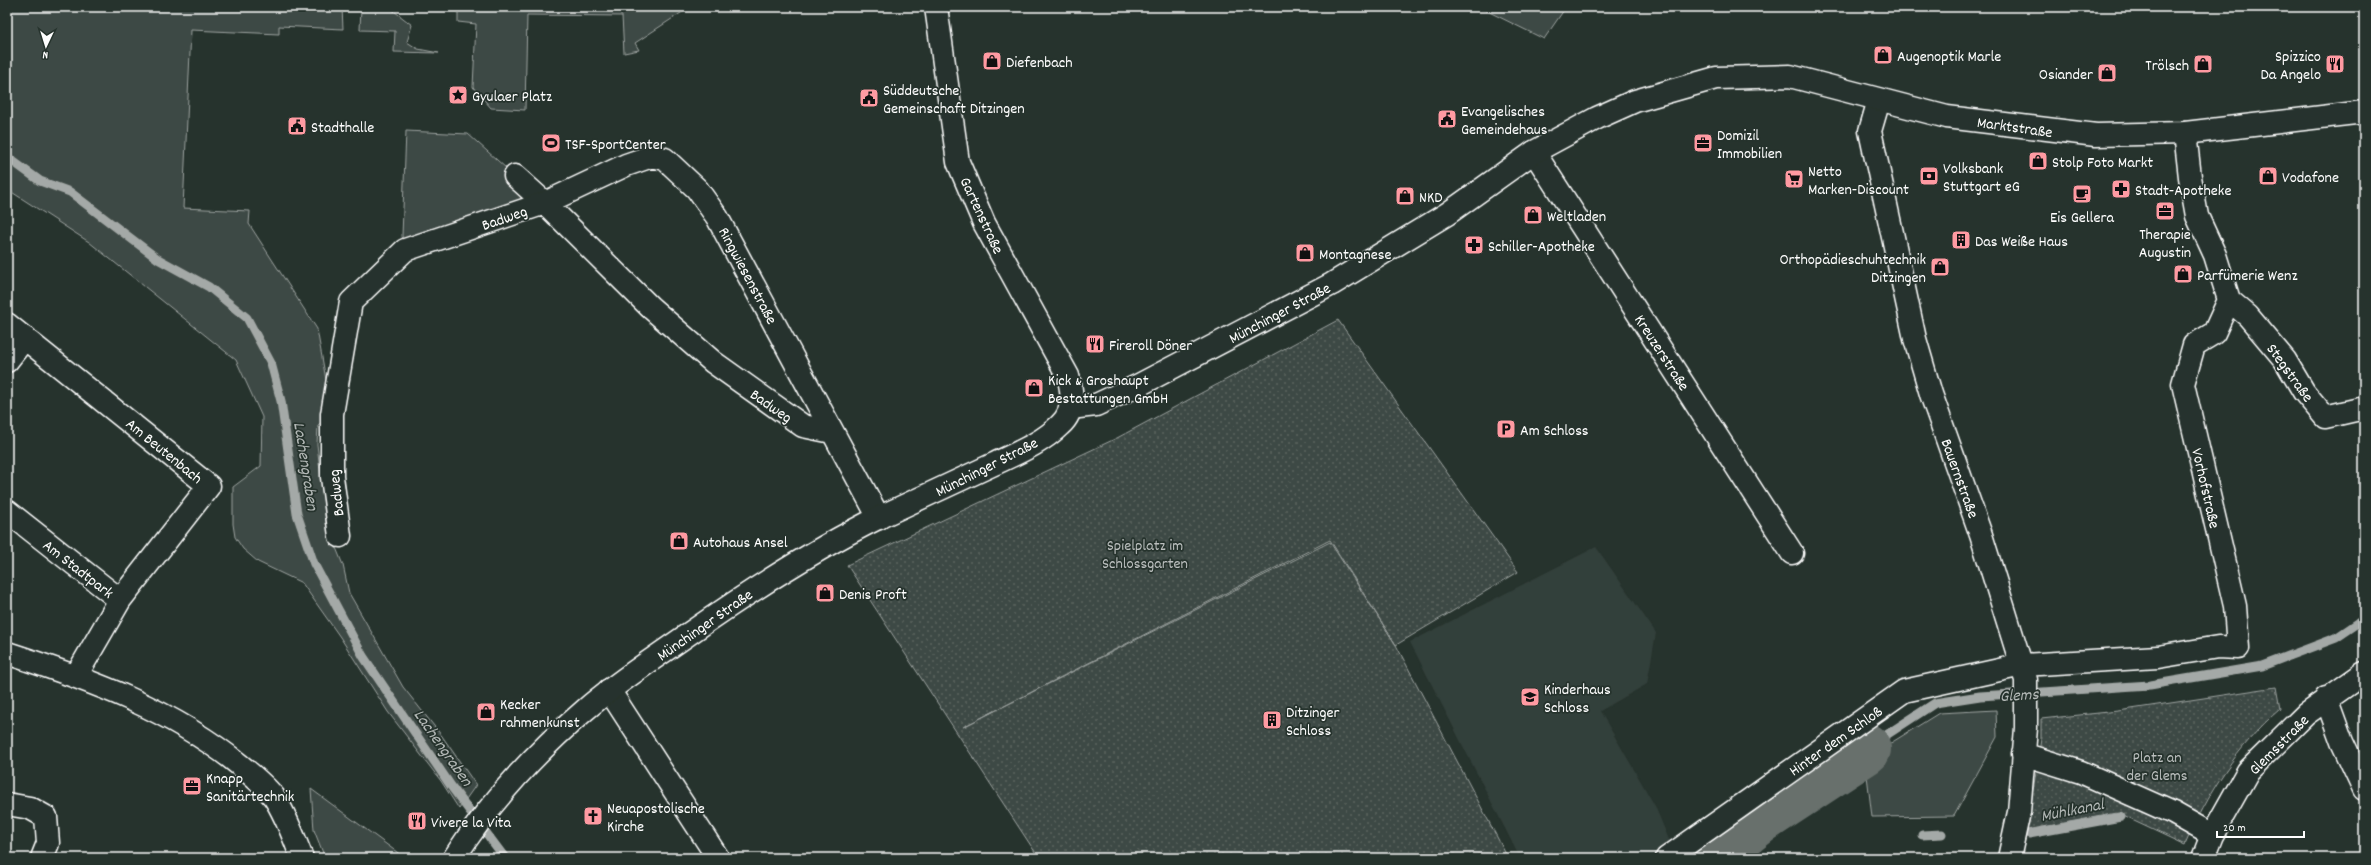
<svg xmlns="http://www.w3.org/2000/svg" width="2371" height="865" font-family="Dekko,sans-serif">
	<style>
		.built { fill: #333f3a }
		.grass { fill: #3e4944; stroke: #9ea4a2 }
		.park { fill: url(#park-dots); stroke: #9ea4a2 }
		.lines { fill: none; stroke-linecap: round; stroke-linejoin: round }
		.stream { stroke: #a4a9a7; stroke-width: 9 }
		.river { stroke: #67706c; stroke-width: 52 }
		.pedestrian-casing { stroke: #fff; stroke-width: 25 }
		.minor-casing { stroke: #fff; stroke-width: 25 }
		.tertiary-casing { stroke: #fff; stroke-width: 25 }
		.secondary-casing { stroke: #fff; stroke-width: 25 }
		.pedestrian { stroke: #26332d; stroke-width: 22 }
		.minor { stroke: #26332d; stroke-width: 22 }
		.tertiary { stroke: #26332d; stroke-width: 22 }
		.secondary { stroke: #26332d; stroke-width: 22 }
		.labels { text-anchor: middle; stroke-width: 3.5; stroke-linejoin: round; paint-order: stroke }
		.poi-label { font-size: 16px; fill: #fff; stroke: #26332d; text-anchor: start }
		.street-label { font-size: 16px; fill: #fff; stroke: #26332d }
		.park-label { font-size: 16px; fill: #bbbfbe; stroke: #26332d }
		.water-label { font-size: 17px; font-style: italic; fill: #b3b8b6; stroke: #26332d }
	</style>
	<defs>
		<pattern id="park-dots" width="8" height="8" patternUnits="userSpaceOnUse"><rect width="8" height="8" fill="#3e4944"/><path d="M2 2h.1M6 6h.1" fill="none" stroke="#5b6460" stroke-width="1.8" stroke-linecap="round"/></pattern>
	</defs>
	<rect width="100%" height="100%" fill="#26332d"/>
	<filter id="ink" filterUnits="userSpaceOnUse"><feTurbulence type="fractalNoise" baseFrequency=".025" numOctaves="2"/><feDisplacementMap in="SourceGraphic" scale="8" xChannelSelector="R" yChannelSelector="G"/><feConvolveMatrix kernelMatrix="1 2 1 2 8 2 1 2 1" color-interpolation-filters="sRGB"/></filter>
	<g filter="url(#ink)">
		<path class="built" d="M1596 547 1656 633 1647 684 1600 711 1655 806 1670 842 1650 858H1520L1410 642Z"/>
		<path class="grass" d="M7 7H342L343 29 279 26V34L191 30 183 208 250 211 249 224 317 329 332 414 318 425 317 444 326 523 343 565 349 593 403 687 442 736 476 785 459 809 441 781 388 712 340 637 302 583 258 562 243 549 235 537 233 524V487L261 466 262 417 236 360 89 242 7 189Z
			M361 7 390 8 412 25 407 42 418 49 439 53 394 52 395 31 360 30Z
			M458 7H690L635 43 639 50 624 53 622 16 527 15 525 110 491 108 473 87 476 24 458 22Z
			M1479 7H1566L1544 39Z
			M406 131 468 134 545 203 405 250 402 236Z
			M1996 710 1997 737 1954 816 1872 817 1865 759 1939 713Z
			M311 789 405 858H325L314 830Z"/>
		<path class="park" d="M1338 320 1518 572 1396 645 1330 540 963 727 1330 542 1396 645 1508 858H1039L847 565 1117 438Z
			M2276 687 2280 709C2238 745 2207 794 2185 845L2117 813 2027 830 2041 739V719L2118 711Z"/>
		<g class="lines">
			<path class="stream" d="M7 157 40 181 70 192 158 259 209 287 247 318 271 363 281 401 297 514 314 564 363 656 451 786 505 858
				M1879 759 1865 749 1935 703 1980 696 2150 685 2262 666 2336 638 2364 619
				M2029 834 2121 817
				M1922 835 1942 834"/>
			<path class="river" d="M1709 858 1760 818 1865 749"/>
			<defs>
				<path id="pedestrian" d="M515 176 545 203"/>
				<path id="minor" d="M1879 100 1870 131 1915 339 1931 394 1981 535 2026 680V728L2019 812 2009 858
					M1534 152 1792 553
					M545 203 650 307 713 362 803 426 832 432
					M2229 300 2248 316 2285 360 2304 392 2325 417 2364 408
					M7 324 209 486 120 600 76 676
					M7 361 25 338
					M7 511 120 600
					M340 536 332 477V414L351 302 405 250 545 203 626 165 652 156 665 159 697 189 717 217 879 518
					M7 653C90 680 173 710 241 766 252 775 265 786 274 797 286 815 294 838 302 858
					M609 690 718 858
					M2326 698 2342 742 2364 789
					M2023 754 2081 772 2173 813 2212 835
					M7 804 30 808 46 817 48 843 42 858
					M1667 858 1904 691 2022 665 2158 657 2218 647 2238 648 2235 606 2183 384 2194 345 2214 333 2229 300 2215 255 2197 216 2190 177 2185 133
					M2203 858 2212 835 2248 771 2306 714 2364 673"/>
				<path id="tertiary" d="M1070 408 1096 405 1139 385 1332 284 1447 214 1534 152 1597 118 1635 101 1716 78 1790 76 1947 117 2096 135 2185 133 2364 112"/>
				<path id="secondary" d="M454 858C490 802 535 753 585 710 618 681 655 658 690 633 750 591 813 550 880 517 918 499 956 482 994 464 1017 453 1042 443 1060 425 1075 412 1073 393 1068 376L984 223 958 162 936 7"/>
			</defs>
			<use href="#pedestrian" class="pedestrian-casing"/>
			<use href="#minor" class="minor-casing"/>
			<use href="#tertiary" class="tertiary-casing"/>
			<use href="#secondary" class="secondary-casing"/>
			<use href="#pedestrian" class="pedestrian"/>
			<use href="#minor" class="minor"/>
			<use href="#tertiary" class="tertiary"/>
			<use href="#secondary" class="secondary"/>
		</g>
	</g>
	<defs>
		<symbol id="shop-square" viewBox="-11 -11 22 22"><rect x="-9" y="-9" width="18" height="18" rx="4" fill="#ff9aa2" stroke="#26332d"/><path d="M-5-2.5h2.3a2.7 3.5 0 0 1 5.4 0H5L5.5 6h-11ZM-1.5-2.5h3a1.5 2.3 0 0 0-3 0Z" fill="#111"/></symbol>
		<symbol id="restaurant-square" viewBox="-11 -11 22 22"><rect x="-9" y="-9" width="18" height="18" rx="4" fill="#ff9aa2" stroke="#26332d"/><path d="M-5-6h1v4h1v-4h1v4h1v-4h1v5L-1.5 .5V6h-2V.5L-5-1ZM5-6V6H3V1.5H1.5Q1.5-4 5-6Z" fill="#111"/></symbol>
		<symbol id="sight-square" viewBox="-11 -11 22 22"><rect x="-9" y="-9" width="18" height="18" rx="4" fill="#ff9aa2" stroke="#26332d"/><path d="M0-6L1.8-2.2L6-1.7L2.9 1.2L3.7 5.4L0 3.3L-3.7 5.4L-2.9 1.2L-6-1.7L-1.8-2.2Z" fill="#111"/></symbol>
		<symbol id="civic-square" viewBox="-11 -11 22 22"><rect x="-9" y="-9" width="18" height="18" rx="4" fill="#ff9aa2" stroke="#26332d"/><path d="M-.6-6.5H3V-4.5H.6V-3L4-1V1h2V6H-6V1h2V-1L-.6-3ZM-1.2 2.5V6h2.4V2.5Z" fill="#111"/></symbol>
		<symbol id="stadium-square" viewBox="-11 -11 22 22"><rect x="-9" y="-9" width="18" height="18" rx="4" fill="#ff9aa2" stroke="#26332d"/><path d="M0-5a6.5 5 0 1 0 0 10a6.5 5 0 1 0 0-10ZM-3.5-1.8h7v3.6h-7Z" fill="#111"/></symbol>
		<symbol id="office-square" viewBox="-11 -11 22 22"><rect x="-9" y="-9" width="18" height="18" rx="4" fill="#ff9aa2" stroke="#26332d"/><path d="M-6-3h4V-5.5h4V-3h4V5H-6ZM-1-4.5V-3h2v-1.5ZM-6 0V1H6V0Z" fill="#111"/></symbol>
		<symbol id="bank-square" viewBox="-11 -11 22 22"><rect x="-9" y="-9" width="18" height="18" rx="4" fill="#ff9aa2" stroke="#26332d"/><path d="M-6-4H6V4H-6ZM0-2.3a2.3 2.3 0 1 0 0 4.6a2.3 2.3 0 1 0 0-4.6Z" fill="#111"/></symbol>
		<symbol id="supermarket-square" viewBox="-11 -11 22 22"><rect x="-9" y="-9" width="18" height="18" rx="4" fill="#ff9aa2" stroke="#26332d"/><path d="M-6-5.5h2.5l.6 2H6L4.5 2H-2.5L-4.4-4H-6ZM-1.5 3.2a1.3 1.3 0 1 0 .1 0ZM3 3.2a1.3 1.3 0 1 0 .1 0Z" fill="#111"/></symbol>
		<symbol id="pharmacy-square" viewBox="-11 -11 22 22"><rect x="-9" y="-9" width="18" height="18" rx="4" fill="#ff9aa2" stroke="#26332d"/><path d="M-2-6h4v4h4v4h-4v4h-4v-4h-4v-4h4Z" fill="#111"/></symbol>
		<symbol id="cafe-square" viewBox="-11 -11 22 22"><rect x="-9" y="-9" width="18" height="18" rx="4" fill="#ff9aa2" stroke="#26332d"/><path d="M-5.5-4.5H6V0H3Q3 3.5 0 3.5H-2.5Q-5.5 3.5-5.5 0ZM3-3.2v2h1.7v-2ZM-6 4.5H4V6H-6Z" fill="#111"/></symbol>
		<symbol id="building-square" viewBox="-11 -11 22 22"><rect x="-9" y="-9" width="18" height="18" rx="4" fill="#ff9aa2" stroke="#26332d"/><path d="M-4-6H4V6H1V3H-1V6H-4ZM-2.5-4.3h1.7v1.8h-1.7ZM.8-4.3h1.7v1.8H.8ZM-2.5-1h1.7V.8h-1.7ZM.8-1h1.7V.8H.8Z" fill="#111"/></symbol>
		<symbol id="parking-square" viewBox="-11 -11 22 22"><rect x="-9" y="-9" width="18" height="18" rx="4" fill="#ff9aa2" stroke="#26332d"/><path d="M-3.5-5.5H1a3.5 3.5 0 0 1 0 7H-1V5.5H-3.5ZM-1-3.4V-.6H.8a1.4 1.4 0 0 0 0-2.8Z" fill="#111"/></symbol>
		<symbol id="school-square" viewBox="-11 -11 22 22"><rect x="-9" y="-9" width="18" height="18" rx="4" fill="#ff9aa2" stroke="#26332d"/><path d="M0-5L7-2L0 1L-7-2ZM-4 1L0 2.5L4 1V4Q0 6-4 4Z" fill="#111"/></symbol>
		<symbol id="church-square" viewBox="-11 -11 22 22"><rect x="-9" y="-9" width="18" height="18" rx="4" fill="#ff9aa2" stroke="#26332d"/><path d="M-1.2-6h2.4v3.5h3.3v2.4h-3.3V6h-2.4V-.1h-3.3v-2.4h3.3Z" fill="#111"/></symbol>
	</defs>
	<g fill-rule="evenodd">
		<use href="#shop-square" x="1872" y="44" width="22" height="22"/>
		<use href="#shop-square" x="981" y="50" width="22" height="22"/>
		<use href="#shop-square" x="2192" y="53" width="22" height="22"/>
		<use href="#restaurant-square" x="2324" y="53" width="22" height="22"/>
		<use href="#shop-square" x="2096" y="62" width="22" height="22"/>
		<use href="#sight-square" x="447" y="84" width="22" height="22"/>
		<use href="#civic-square" x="858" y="87" width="22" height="22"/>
		<use href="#civic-square" x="1436" y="108" width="22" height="22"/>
		<use href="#civic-square" x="286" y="115" width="22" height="22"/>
		<use href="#stadium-square" x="540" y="132" width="22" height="22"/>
		<use href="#office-square" x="1692" y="132" width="22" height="22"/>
		<use href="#shop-square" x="2027" y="150" width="22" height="22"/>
		<use href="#bank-square" x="1918" y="165" width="22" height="22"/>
		<use href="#shop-square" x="2257" y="165" width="22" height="22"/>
		<use href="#supermarket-square" x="1783" y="168" width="22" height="22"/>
		<use href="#pharmacy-square" x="2110" y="178" width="22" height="22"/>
		<use href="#cafe-square" x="2071" y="183" width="22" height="22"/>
		<use href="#shop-square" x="1394" y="185" width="22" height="22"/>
		<use href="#office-square" x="2154" y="200" width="22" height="22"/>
		<use href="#shop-square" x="1522" y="204" width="22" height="22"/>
		<use href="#building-square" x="1950" y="229" width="22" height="22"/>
		<use href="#pharmacy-square" x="1463" y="234" width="22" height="22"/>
		<use href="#shop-square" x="1294" y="242" width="22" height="22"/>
		<use href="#shop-square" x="1929" y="256" width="22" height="22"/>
		<use href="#shop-square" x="2172" y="263" width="22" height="22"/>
		<use href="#restaurant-square" x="1084" y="333" width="22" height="22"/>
		<use href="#shop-square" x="1023" y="377" width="22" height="22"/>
		<use href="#parking-square" x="1495" y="418" width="22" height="22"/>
		<use href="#shop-square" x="668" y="530" width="22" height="22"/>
		<use href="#shop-square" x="814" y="582" width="22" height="22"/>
		<use href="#school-square" x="1519" y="686" width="22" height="22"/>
		<use href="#shop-square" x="475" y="701" width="22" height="22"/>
		<use href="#building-square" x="1261" y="709" width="22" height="22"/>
		<use href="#office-square" x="181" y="775" width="22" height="22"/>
		<use href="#church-square" x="582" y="805" width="22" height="22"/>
		<use href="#restaurant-square" x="406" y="810" width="22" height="22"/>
	</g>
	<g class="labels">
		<g class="poi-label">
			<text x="1897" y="61">Augenoptik Marle</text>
			<text x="2321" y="61" text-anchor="end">Spizzico<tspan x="2321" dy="18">Da Angelo</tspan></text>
			<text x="1006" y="67">Diefenbach</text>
			<text x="2189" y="70" text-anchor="end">Trölsch</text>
			<text x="2093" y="79" text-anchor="end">Osiander</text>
			<text x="883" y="95">Süddeutsche<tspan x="883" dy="18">Gemeinschaft Ditzingen</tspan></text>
			<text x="472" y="101">Gyulaer Platz</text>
			<text x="1461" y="116">Evangelisches<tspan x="1461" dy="18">Gemeindehaus</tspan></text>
			<text x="311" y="132">Stadthalle</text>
			<text x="1717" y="140">Domizil<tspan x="1717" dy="18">Immobilien</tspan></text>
			<text x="565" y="149">TSF-SportCenter</text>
			<text x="2052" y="167">Stolp Foto Markt</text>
			<text x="1943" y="173">Volksbank<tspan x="1943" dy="18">Stuttgart eG</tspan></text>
			<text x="1808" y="176">Netto<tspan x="1808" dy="18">Marken-Discount</tspan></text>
			<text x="2282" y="182">Vodafone</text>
			<text x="2135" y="195">Stadt-Apotheke</text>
			<text x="1419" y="202">NKD</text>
			<text x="1547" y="221">Weltladen</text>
			<text x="2082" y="222" text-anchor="middle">Eis Gellera</text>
			<text x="2165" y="239" text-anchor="middle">Therapie<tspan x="2165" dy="18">Augustin</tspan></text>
			<text x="1975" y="246">Das Weiße Haus</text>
			<text x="1488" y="251">Schiller-Apotheke</text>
			<text x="1319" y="259">Montagnese</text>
			<text x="1926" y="264" text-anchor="end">Orthopädieschuhtechnik<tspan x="1926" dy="18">Ditzingen</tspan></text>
			<text x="2197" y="280">Parfümerie Wenz</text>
			<text x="1109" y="350">Fireroll Döner</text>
			<text x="1048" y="385">Kick &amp; Groshaupt<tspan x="1048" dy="18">Bestattungen GmbH</tspan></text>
			<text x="1520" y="435">Am Schloss</text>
			<text x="693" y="547">Autohaus Ansel</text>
			<text x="839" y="599">Denis Proft</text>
			<text x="1544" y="694">Kinderhaus<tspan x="1544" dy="18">Schloss</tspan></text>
			<text x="500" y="709">Kecker<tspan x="500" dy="18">rahmenkunst</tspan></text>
			<text x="1286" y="717">Ditzinger<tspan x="1286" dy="18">Schloss</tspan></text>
			<text x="206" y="783">Knapp<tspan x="206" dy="18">Sanitärtechnik</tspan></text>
			<text x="607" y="813">Neuapostolische<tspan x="607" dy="18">Kirche</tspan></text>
			<text x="431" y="827">Vivere la Vita</text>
		</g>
		<g class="street-label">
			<text transform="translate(2015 126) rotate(8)" y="6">Marktstraße</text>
			<text transform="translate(983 215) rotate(65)" y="6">Gartenstraße</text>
			<text transform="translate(504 217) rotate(-19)" y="6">Badweg</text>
			<text transform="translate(749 275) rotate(62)" y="6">Ringwiesenstraße</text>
			<text transform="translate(1279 312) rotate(-28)" y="6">Münchinger Straße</text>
			<text transform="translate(1663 352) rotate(57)" y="6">Kreuzerstraße</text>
			<text transform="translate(2291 372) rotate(54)" y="6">Stegstraße</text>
			<text transform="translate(772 405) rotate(35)" y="6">Badweg</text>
			<text transform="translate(165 450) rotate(39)" y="6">Am Beutenbach</text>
			<text transform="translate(986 466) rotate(-27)" y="6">Münchinger Straße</text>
			<text transform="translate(1961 478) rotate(70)" y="6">Bauernstraße</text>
			<text transform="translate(2207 488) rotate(77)" y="6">Vorhofstraße</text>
			<text transform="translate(335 493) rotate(-96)" y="6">Badweg</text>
			<text transform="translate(79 568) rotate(38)" y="6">Am Stadtpark</text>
			<text transform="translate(704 624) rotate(-35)" y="6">Münchinger Straße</text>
			<text transform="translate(1835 740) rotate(-35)" y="6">Hinter dem Schloß</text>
			<text transform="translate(2278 744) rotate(-45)" y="6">Glemsstraße</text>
		</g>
		<g class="park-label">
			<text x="1145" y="550">Spielplatz im<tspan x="1145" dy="18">Schlossgarten</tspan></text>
			<text x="2157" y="762">Platz an<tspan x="2157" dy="18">der Glems</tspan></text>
		</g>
		<g class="water-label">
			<text transform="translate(307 466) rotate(81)" y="6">Lachengraben</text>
			<text transform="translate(2019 694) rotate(-4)" y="6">Glems</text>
			<text transform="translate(444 747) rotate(55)" y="6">Lachengraben</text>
			<text transform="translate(2072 809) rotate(-11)" y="6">Mühlkanal</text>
		</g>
	</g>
	<rect width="2371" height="865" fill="none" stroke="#26332d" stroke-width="24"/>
	<rect x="12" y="12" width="2347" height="841" fill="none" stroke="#fff" stroke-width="1.5" filter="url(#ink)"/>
	<g transform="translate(46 46) rotate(184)" stroke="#26332d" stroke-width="3" paint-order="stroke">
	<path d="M0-3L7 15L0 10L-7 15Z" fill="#ffffff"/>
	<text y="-6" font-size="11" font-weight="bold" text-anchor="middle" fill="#ffffff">N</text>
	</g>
	<path d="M2217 831v6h87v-6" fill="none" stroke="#ffffff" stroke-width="2"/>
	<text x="2223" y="831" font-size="12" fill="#ffffff" stroke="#26332d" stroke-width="3" paint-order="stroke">20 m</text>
</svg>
